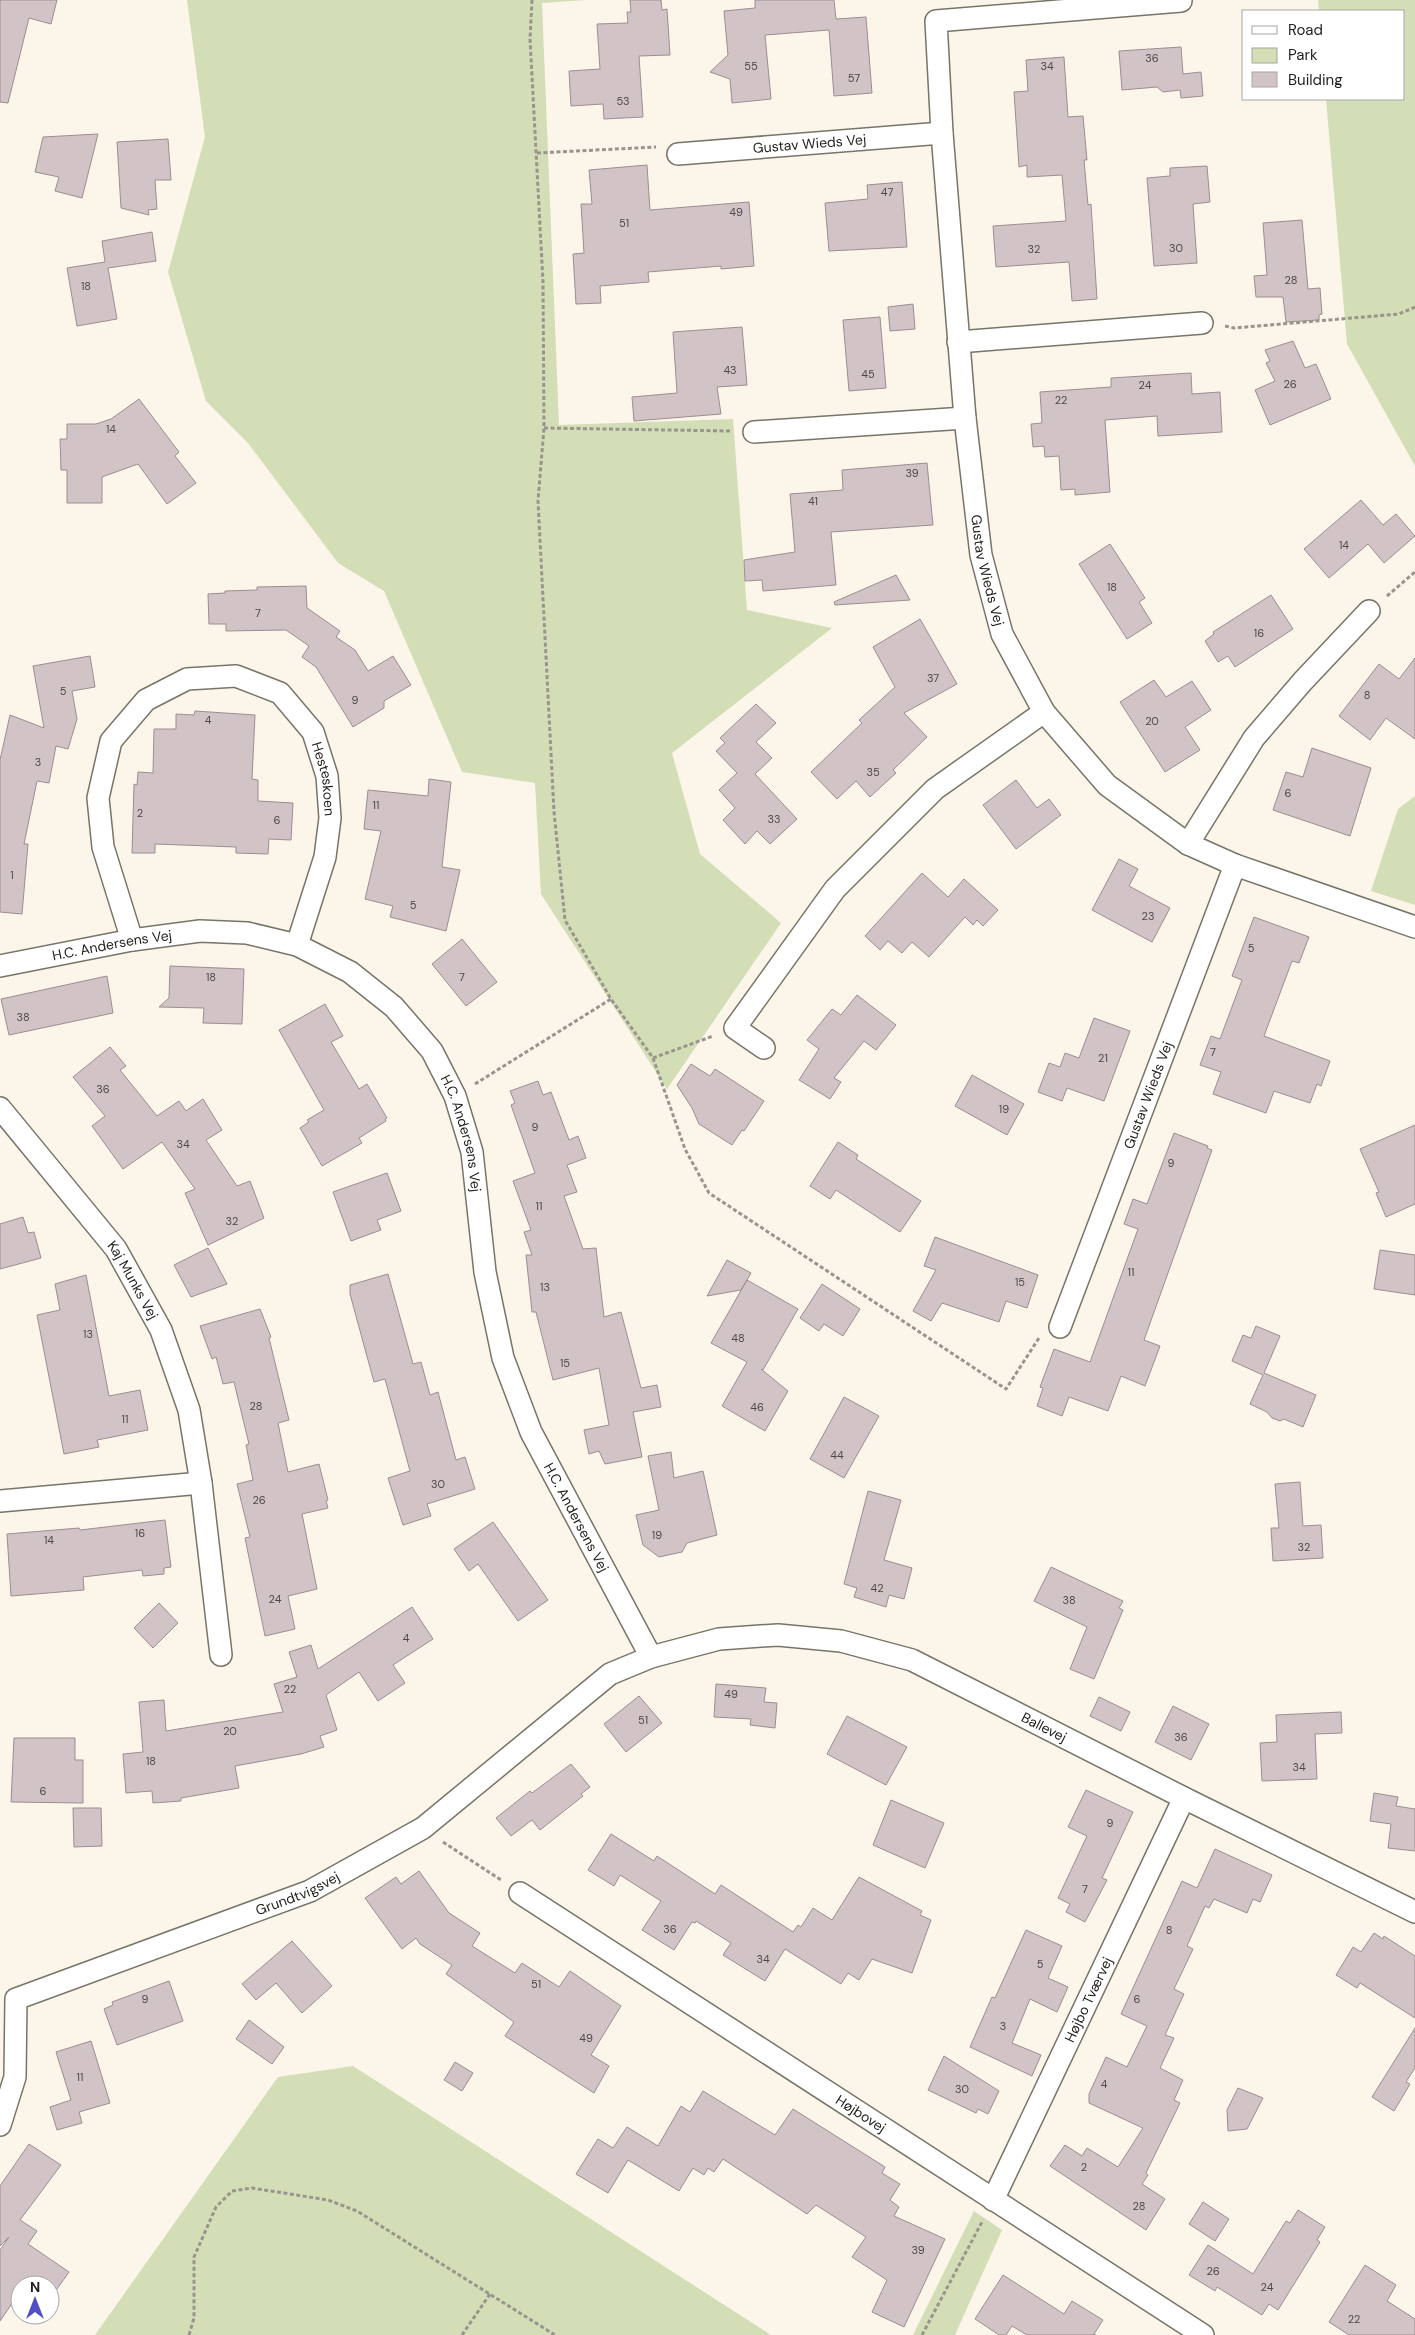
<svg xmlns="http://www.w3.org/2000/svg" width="1415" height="2335" font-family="'DM Sans',sans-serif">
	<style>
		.green { fill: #d3deb6 }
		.building { fill: #d2c3c7; stroke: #9c8d91 }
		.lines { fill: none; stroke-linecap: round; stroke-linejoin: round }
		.street-casing { stroke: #787468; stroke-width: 24 }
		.path { stroke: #99958c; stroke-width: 3; stroke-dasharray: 4 2.5; stroke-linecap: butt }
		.street { stroke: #fff; stroke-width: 21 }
		.labels { text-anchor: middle; stroke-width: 4; stroke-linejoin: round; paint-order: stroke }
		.number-label { font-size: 11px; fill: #4d4846 }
		.street-label { font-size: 14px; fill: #211f1b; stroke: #fff }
	</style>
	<rect width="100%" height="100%" fill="#fbf6e9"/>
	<path class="green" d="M187 0H586L542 3 559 425 733 419 747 610 832 628 672 753 700 854 781 923 667 1089 541 894 535 783 462 772 384 591 338 563 248 443 206 401 168 272 205 137Z
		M1318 0H1415V466L1347 344 1326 99H1404V11H1319Z
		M1415 796V905L1371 891 1398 809Z
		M353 2066 771 2335H95L278 2077Z
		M974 2211 1002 2230 955 2335H913Z"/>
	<path class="building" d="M0 0H57L51 24 29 18 8 103 0 102Z
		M630 0H661L662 10 667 9 670 55 639 56 643 117 604 119 603 104 571 106 569 71 600 69 597 24 628 23 627 12H631Z
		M755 0H834L836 19 866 17 872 93 834 96 829 30 765 35 771 99 732 103 730 79 710 72 728 55 724 11 755 8Z
		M1181 47 1183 74 1201 72 1203 96 1181 98 1180 90 1163 92 1157 87 1122 90 1119 51Z
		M1064 57 1068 117 1083 116 1087 160H1084L1088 205 1091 204 1097 299 1072 301 1069 262 996 267 993 226 1066 221 1062 175 1027 177V165L1019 167 1014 92 1028 91 1026 60Z
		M98 134 82 198 55 191 59 177 35 172 43 137Z
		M168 139 171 180H155L157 209 148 210 149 215 121 208 117 142Z
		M647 165 650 210 749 202 754 266 721 269V266L648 272 649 282 600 286 601 303 576 304 573 254 584 253 581 204H592L589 170Z
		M1207 166 1210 202 1193 204 1197 263 1154 266 1147 178 1170 176V168Z
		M902 182 907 247 829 251 825 203 868 199 867 185Z
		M1302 220 1308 289 1320 288 1322 314 1319 315V320L1286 322 1283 297H1256L1254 276 1267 275 1263 223Z
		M152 232 156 261 108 268 117 319 77 326 67 268 105 262 102 241Z
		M913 304 915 329 890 331 888 307Z
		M880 317 886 388 849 391 843 320Z
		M742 327 747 385 717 387 721 414 634 421 632 397 677 393 673 332Z
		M1293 341 1305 368 1316 364 1331 399 1270 425 1255 390 1275 381 1266 363 1270 361 1265 350Z
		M1191 373 1192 394 1220 392 1222 432 1158 436 1157 416 1105 420 1110 492 1075 495V489L1061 490 1059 456 1045 457 1044 446 1033 447 1031 424 1042 423 1040 392 1111 387V378Z
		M139 399 179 452 175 456 196 483 167 504 138 464 102 477V503H67V470H61L60 439H67V424H96L111 419Z
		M927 463 933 525 831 532 836 585 763 591 762 580 745 581 744 560 795 552 790 494 843 490 842 470Z
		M1361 500 1383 525 1396 514 1415 536 1384 563 1368 544 1329 578 1304 549Z
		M1110 544 1145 598 1139 602 1152 623 1127 639 1079 564Z
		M896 575 910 600 835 605 834 602Z
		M306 586 307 608 340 631 336 637 355 650 368 671 393 656 411 685 384 701V708L353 727 316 667 302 657 309 646 286 630 226 631V624H209L208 594 225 593V591L257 590V587Z
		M1271 595 1293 629 1235 667 1228 656 1218 662 1205 641 1214 634 1213 632Z
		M920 619 957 684 904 713 927 737 893 770 896 773 870 797 856 781 837 799 811 772 862 723 859 720 895 687 873 647Z
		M90 656 95 687 72 691 77 719 68 749 56 746 49 783 37 781 24 844H28L22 914 0 912V760L10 715 44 728 33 666Z
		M1415 658V739L1386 718 1370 740 1339 716 1379 664 1399 679Z
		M1154 680 1166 697 1192 681 1211 710 1185 727 1200 750 1165 772 1120 702Z
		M756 704 776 723 756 742 772 758 755 774 797 819 770 844 757 831 745 844 723 820 735 808 719 790 737 773 716 751 725 743 720 738Z
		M195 711 255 715 252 779 258 780V801L293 803 291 840 269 839 268 854 236 853V847L155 844V853H132L134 784 137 785 138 772 153 773 154 729H176V714L194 715Z
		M1312 748 1371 768 1350 836 1273 810 1286 772 1303 777Z
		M429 779 451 782 442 867 460 870 446 931 390 917 393 906 365 899 381 831 364 829 368 790 428 796Z
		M1016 780 1037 808 1049 799 1061 815 1016 849 983 805Z
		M1119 859 1138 869 1129 886 1170 908 1152 942 1092 910Z
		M922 873 948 897 964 879 998 910 983 926 977 920 973 925 965 917 929 957 912 942 902 953 888 941 880 950 865 936Z
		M1254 917 1309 937 1299 963 1292 961 1264 1036 1330 1061 1321 1086 1317 1084 1310 1103 1274 1091 1266 1113 1213 1094 1221 1072 1200 1065 1211 1036 1220 1039 1242 980 1232 976Z
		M462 939 497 982 466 1006 432 964Z
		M170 966 244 969 242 1024 203 1023 204 1008 159 1007 169 998Z
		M107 976 113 1013 9 1035 1 999Z
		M857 995 896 1025 876 1050 864 1041 834 1078 841 1082 830 1099 799 1080 819 1049 807 1040 832 1009 841 1015Z
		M325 1004 343 1036 331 1042 359 1089 367 1084 387 1118 385 1119 386 1121 359 1138 362 1143 322 1166 300 1128 309 1122 307 1120 324 1110 279 1030Z
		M1094 1018 1130 1031 1104 1101 1067 1088 1062 1101 1038 1092 1049 1063 1060 1067 1065 1053 1079 1058Z
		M110 1047 126 1066 120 1070 157 1116 179 1101 186 1111 203 1099 222 1130 206 1140 237 1186 250 1181 264 1218 208 1245 185 1193 195 1189 162 1142 123 1169 92 1126 105 1116 73 1077Z
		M691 1064 710 1076 715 1069 764 1101 744 1131 742 1130 732 1145 699 1124 692 1108 677 1085Z
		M972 1075 1024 1104 1007 1135 955 1106Z
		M538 1081 543 1095 551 1092 569 1140 578 1136 586 1158 567 1165 577 1192 564 1196 583 1249 596 1248 604 1317 621 1312 641 1388 657 1385 661 1407 633 1412 642 1457 605 1464 599 1451 589 1454 584 1430 609 1425 599 1368 553 1380 536 1312H532L526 1255H532L524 1232 531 1230 513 1181 535 1173 511 1105 515 1103 510 1091Z
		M1415 1125V1204L1386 1217 1376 1193 1379 1192 1360 1149Z
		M1174 1133 1208 1146 1207 1148 1212 1150 1144 1340 1160 1346 1145 1386 1121 1376 1108 1411 1069 1397 1062 1416 1037 1406 1043 1388 1040 1387 1054 1349 1090 1362 1138 1229 1124 1224 1133 1199 1147 1204Z
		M838 1142 858 1155 856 1159 921 1201 900 1232 836 1190 830 1199 810 1186Z
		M387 1173 401 1211 377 1220 381 1230 351 1241 333 1192Z
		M23 1217 28 1233 34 1232 41 1258 0 1269V1224Z
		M935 1237 1038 1275 1027 1308 1006 1301 999 1322 942 1303 931 1321 913 1311 936 1270 924 1266Z
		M208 1248 227 1284 191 1297 174 1265Z
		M1380 1250 1415 1255V1295L1374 1289Z
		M727 1260 751 1273 741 1290 707 1296Z
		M388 1274 413 1364 421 1362 430 1395 438 1392 456 1460 465 1457 475 1489 427 1504 431 1516 403 1525 388 1478 410 1471 385 1379 374 1382 350 1294V1285Z
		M86 1275 109 1396 140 1390 148 1430 97 1440 99 1447 64 1454 37 1315 60 1310 55 1284Z
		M747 1280 798 1309 763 1370 761 1369 788 1391 765 1431 722 1406 747 1362 711 1343Z
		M822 1284 860 1309 843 1336 824 1324 819 1331 800 1318Z
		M260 1309 271 1337 269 1338 289 1420 278 1423 288 1472 319 1464 328 1500 326 1501 328 1508 302 1514 317 1589 288 1596 295 1629 265 1636 245 1538 250 1537 237 1484 253 1480 246 1445 249 1444 234 1382 223 1384 216 1357 212 1359 200 1326Z
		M1256 1326 1280 1336 1264 1373 1316 1395 1303 1427 1284 1419 1280 1421 1272 1418 1267 1412 1250 1404 1263 1375 1232 1361 1243 1335 1251 1338Z
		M844 1397 879 1416 844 1478 810 1459Z
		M671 1452 674 1478 703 1471 717 1535 687 1543 682 1552 659 1557 643 1545 636 1515 659 1510 648 1456Z
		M1300 1482 1303 1526 1321 1525 1323 1558 1273 1561 1271 1528H1279L1275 1484Z
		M868 1491 901 1500 884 1560 912 1568 904 1599 889 1595 886 1607 854 1597 857 1588 844 1584Z
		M165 1520 171 1567 164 1568V1574L143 1576 142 1570 83 1577 84 1590 11 1596 7 1534 79 1528 80 1530Z
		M493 1522 548 1600 518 1621 478 1564 469 1571 454 1549Z
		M1051 1567 1123 1601 1119 1608 1123 1610 1094 1679 1070 1669 1087 1627 1034 1601Z
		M159 1603 178 1623 153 1648 134 1628Z
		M412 1607 433 1639 393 1665 405 1683 378 1701 359 1672 326 1695 337 1730 320 1736 324 1747 301 1754 235 1766 239 1788 181 1798V1801L153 1803 152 1791 126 1793 123 1754 143 1752 139 1702 164 1700 166 1731 283 1712 274 1684 297 1677 289 1652 311 1645 318 1669Z
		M716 1684 766 1688 764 1702 777 1703 775 1728 750 1725 751 1719 714 1717Z
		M639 1696 662 1723 626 1752 604 1724Z
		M1099 1697 1130 1712 1121 1731 1090 1716Z
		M1173 1706 1209 1724 1191 1760 1155 1742Z
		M1341 1712 1342 1733 1315 1734 1317 1779 1262 1781 1260 1743 1277 1742 1276 1715Z
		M847 1716 907 1747 886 1785 827 1754Z
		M14 1738H75V1760H83V1803L11 1802Z
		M571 1764 590 1787 581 1794 583 1796 540 1830 532 1820 511 1836 496 1818 530 1791 532 1793Z
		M1086 1790 1133 1812 1102 1878 1107 1880 1085 1922 1066 1912 1070 1904 1058 1898 1087 1836 1068 1827Z
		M1374 1793 1398 1797 1396 1806 1415 1809V1851L1388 1848 1391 1824 1370 1821Z
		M891 1800 944 1823 925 1868 873 1845Z
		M73 1808H101L102 1846 74 1847Z
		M611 1834 654 1861 657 1856 715 1894 721 1885 793 1932 798 1925 801 1927 813 1908 832 1920 859 1877 922 1911 920 1915 931 1920 912 1973 872 1959 859 1980 848 1973 841 1984 785 1949 765 1981 723 1955 731 1943 696 1921 695 1923 692 1922 674 1950 642 1930 661 1901 620 1875 614 1886 588 1870Z
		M1215 1849 1272 1875 1260 1902 1253 1899 1247 1913 1214 1899 1209 1908 1205 1906 1187 1946 1193 1949 1174 1989 1184 1994 1165 2035 1174 2038 1160 2068 1183 2080 1174 2100 1180 2103 1146 2173 1148 2175 1142 2184 1165 2199 1146 2230 1050 2166 1065 2145 1082 2156 1087 2148 1118 2167 1143 2128 1089 2103V2094L1106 2057 1127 2067 1147 2026 1121 2014 1182 1881 1197 1888Z
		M419 1871 449 1913 480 1933 472 1946 515 1973 522 1963 559 1987 570 1971 621 2006 591 2055 609 2066 594 2093 505 2036 514 2022 446 1974 452 1965 420 1944 416 1938 402 1949 365 1898 396 1877 401 1884Z
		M1026 1930 1062 1946 1048 1978 1068 1987 1057 2012 1030 1999 1012 2043 1041 2055 1032 2076 970 2047 992 1997 995 1998Z
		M1374 1933 1383 1939 1384 1936 1415 1956V2018L1360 1983 1357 1988 1336 1975 1353 1947 1361 1952Z
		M292 1941 332 1986 302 2013 276 1983 256 2000 242 1984Z
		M169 1981 183 2021 117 2045 104 2009 113 2005 112 2002Z
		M249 2020 284 2047 272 2064 236 2039Z
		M1415 2028V2068L1406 2082 1410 2084 1394 2111 1372 2097Z
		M91 2041 110 2103 79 2112 82 2123 57 2130 50 2107 71 2100 56 2052Z
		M944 2056 999 2091 988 2114 978 2109 976 2113 928 2090Z
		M455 2062 473 2073 462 2091 444 2080Z
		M1238 2088 1263 2098 1247 2129 1228 2131 1227 2110Z
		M703 2091 775 2135 793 2109 885 2167 882 2173 900 2184 890 2200 899 2207 894 2216 945 2239 904 2327 872 2312 887 2280 852 2257 866 2237 816 2205 807 2214 723 2159 714 2172 708 2168 704 2175 693 2168 679 2191 628 2160 608 2193 576 2174 598 2139 613 2148 627 2127 658 2146 681 2106 690 2112Z
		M29 2144 61 2165 20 2220 37 2231 28 2244 69 2272 50 2299V2285H20V2298L17 2296 0 2321V2250L9 2237 0 2246V2186Z
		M1203 2202 1229 2219 1215 2241 1189 2224Z
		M1298 2210 1325 2227 1317 2240 1320 2242 1278 2310 1269 2304 1262 2315 1217 2287 1215 2291 1189 2275 1208 2245 1253 2274 1286 2221 1290 2223Z
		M1365 2265 1396 2285 1387 2301 1415 2319V2335H1349L1329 2322Z
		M1003 2275 1064 2314 1072 2301 1103 2320 1094 2334 1096 2335H1027L1012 2326 1006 2335H999L975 2319Z"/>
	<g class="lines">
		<defs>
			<g id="street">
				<path id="s1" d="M1181 1 936 21 942 133 965 418 981 555 1002 634 1044 712 1107 785 1188 844 1235 865 1415 927"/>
				<path id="s2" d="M678 154 942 133"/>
				<path d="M958 342 1202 323"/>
				<path d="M754 432 965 418"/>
				<path d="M1188 844 1254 738 1303 681 1369 611"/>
				<path id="s3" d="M132 940 103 847 98 798 111 741 146 700 187 679 236 676 280 693 313 732 327 776 330 818 325 857 297 945"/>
				<path id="s4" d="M0 966 132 940 200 931 247 933 297 945 350 972 394 1007 432 1051 455 1096 472 1152 485 1272 503 1358 531 1432 651 1657"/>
				<path d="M764 1048 735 1028 835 889 935 789 1044 712"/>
				<path id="s5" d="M0 1108 116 1249 161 1330 189 1410 201 1483 221 1655"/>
				<path id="s6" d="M1060 1327 1235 865"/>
				<path d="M0 1501 201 1483"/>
				<path id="s7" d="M520 1893 1203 2335"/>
				<path id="s8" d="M0 2125 15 2077 16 1999 310 1891 423 1828 610 1674 651 1657 719 1639 761 1636 778 1635 841 1641 912 1660 1184 1798 1415 1912"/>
				<path id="s9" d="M993 2200 1184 1798"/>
			</g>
		</defs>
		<use href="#street" class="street-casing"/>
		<path class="path" d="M532 0 530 39 543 282 544 428 538 501 554 812 565 920 611 999 653 1058 685 1149 709 1193 1006 1389 1039 1338
			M537 153 656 147
			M1225 326 1234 328 1399 314 1415 307
			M544 428 731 431
			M1387 596 1415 572
			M653 1058 713 1036
			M475 1084 611 999
			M443 1842 501 1880
			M189 2335 194 2318V2257L216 2207 232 2191 252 2188 328 2200 357 2211 555 2335
			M462 2335 490 2294
			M922 2335 983 2220"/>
		<use href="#street" class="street"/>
	</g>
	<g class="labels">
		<g class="number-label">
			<text x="1152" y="62">36</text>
			<text x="751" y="70">55</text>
			<text x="1047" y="70">34</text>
			<text x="854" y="82">57</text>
			<text x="623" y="105">53</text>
			<text x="887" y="196">47</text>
			<text x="736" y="216">49</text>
			<text x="624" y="227">51</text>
			<text x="1176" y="252">30</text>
			<text x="1034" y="253">32</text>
			<text x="1291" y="284">28</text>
			<text x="86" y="290">18</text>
			<text x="730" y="374">43</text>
			<text x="868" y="378">45</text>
			<text x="1290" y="388">26</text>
			<text x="1145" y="389">24</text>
			<text x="1061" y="404">22</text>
			<text x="111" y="433">14</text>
			<text x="912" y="477">39</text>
			<text x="813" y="505">41</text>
			<text x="1344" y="549">14</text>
			<text x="1112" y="591">18</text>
			<text x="258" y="617">7</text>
			<text x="1259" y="637">16</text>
			<text x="933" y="682">37</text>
			<text x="63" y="695">5</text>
			<text x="1367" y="699">8</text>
			<text x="355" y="704">9</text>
			<text x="208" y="724">4</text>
			<text x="1152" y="725">20</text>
			<text x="38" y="766">3</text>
			<text x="873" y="776">35</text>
			<text x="1288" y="797">6</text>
			<text x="376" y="809">11</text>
			<text x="140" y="817">2</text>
			<text x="774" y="823">33</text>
			<text x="277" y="824">6</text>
			<text x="12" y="879">1</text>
			<text x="413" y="909">5</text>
			<text x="1148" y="920">23</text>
			<text x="1251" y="952">5</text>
			<text x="211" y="981">18</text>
			<text x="462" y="981">7</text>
			<text x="23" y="1021">38</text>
			<text x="1213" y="1056">7</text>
			<text x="1103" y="1062">21</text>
			<text x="103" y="1093">36</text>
			<text x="1004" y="1113">19</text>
			<text x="535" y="1131">9</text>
			<text x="183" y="1148">34</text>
			<text x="1171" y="1167">9</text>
			<text x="539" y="1210">11</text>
			<text x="232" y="1225">32</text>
			<text x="1131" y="1276">11</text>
			<text x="1020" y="1286">15</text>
			<text x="545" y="1291">13</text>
			<text x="88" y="1338">13</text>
			<text x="738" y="1342">48</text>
			<text x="565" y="1367">15</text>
			<text x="256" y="1410">28</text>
			<text x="757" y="1411">46</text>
			<text x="125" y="1423">11</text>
			<text x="837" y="1459">44</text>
			<text x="438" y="1488">30</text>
			<text x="259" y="1504">26</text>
			<text x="140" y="1537">16</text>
			<text x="657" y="1539">19</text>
			<text x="49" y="1544">14</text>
			<text x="1304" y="1551">32</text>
			<text x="877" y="1592">42</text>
			<text x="275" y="1603">24</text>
			<text x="1069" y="1604">38</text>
			<text x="406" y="1642">4</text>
			<text x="290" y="1693">22</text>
			<text x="731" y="1698">49</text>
			<text x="643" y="1724">51</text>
			<text x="230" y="1735">20</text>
			<text x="1181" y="1741">36</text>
			<text x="151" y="1765">18</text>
			<text x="1299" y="1771">34</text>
			<text x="43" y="1795">6</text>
			<text x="1110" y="1827">9</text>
			<text x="1085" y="1893">7</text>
			<text x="670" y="1933">36</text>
			<text x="1169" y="1934">8</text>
			<text x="763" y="1963">34</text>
			<text x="1040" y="1968">5</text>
			<text x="536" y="1988">51</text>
			<text x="145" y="2003">9</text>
			<text x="1137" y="2003">6</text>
			<text x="1003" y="2030">3</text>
			<text x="586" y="2042">49</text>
			<text x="80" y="2081">11</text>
			<text x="1104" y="2088">4</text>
			<text x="962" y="2093">30</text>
			<text x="1084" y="2171">2</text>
			<text x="1139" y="2210">28</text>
			<text x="918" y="2254">39</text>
			<text x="1213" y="2275">26</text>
			<text x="1267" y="2291">24</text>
			<text x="1354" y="2323">22</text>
		</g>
		<g class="street-label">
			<text dy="5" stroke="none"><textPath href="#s2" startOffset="132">Gustav Wieds Vej</textPath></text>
			<text dy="5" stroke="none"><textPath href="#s1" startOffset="798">Gustav Wieds Vej</textPath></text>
			<text dy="5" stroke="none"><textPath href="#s3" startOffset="501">Hesteskoen</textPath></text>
			<text dy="5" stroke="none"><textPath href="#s4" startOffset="114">H.C. Andersens Vej</textPath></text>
			<text dy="5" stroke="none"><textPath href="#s6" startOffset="248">Gustav Wieds Vej</textPath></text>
			<text dy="5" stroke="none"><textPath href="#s4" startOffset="564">H.C. Andersens Vej</textPath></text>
			<text dy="5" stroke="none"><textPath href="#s5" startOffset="218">Kaj Munks Vej</textPath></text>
			<text dy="5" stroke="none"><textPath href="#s4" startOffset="969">H.C. Andersens Vej</textPath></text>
			<text dy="5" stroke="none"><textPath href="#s8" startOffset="1272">Ballevej</textPath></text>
			<text dy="5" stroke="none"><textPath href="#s8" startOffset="429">Grundtvigsvej</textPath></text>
			<text dy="5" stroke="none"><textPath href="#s9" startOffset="222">Højbo Tværvej</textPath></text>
			<text dy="5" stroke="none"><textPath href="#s7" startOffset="406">Højbovej</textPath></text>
		</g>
	</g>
	<rect x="1242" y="10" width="162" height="90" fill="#ffffff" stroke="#a6a5a4"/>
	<rect x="1252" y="26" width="25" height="8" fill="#ffffff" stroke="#a6a5a4"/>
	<text x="1288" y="35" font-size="15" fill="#211f1b">Road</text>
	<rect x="1252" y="48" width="25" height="15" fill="#d3deb6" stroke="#a6a5a4"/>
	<text x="1288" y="60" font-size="15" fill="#211f1b">Park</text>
	<rect x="1252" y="72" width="25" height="15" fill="#d2c3c7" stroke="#a6a5a4"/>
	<text x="1288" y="85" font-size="15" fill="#211f1b">Building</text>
	<g transform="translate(35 2300)"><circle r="24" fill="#ffffff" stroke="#a6a5a4"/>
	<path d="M0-4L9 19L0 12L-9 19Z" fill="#524ec5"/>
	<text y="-8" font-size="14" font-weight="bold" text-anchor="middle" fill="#211f1b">N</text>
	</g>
</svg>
